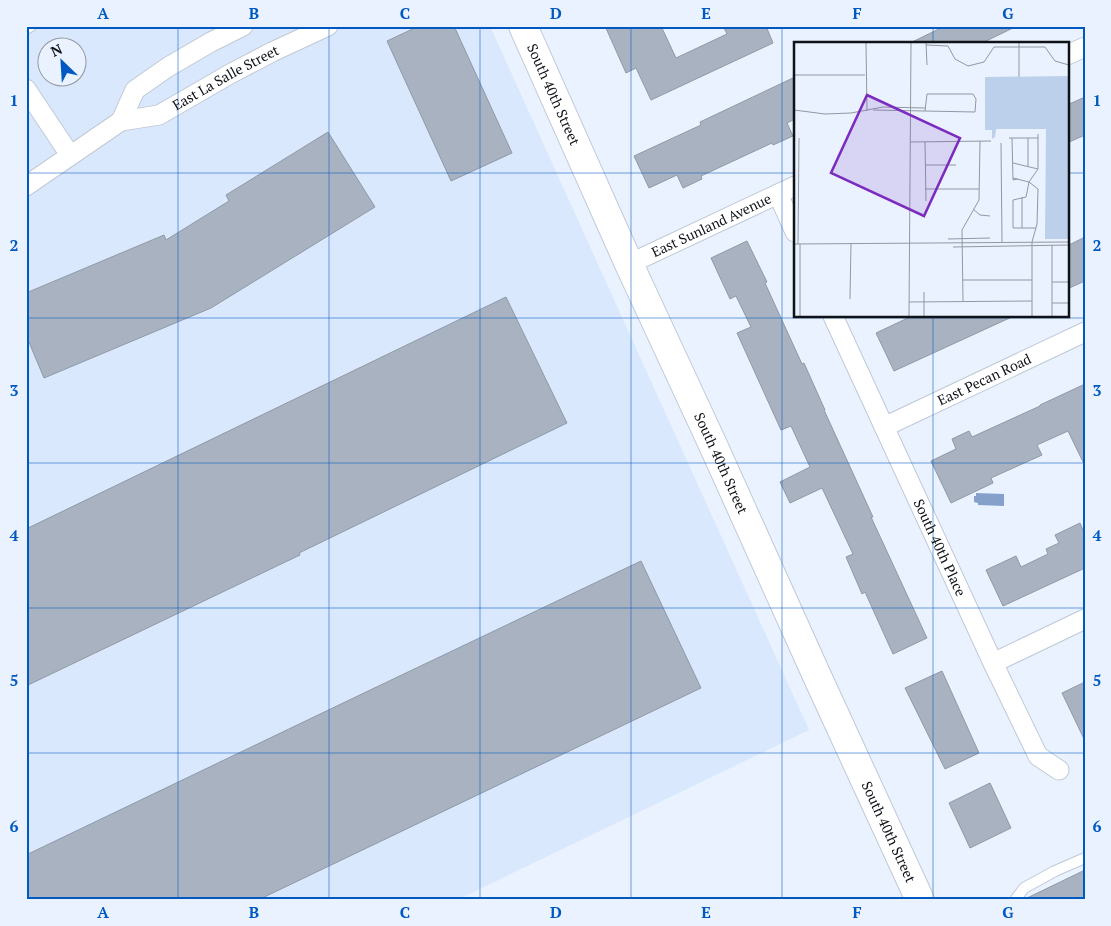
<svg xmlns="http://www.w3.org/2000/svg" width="1111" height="926" font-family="'PT Serif',serif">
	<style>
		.built { fill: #d9e8fd; fill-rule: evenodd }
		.water { fill: #85a1c9 }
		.building { fill: #a8b2c0; stroke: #8f99a7 }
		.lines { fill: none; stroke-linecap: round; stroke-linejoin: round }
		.service-casing { stroke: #bfc9d7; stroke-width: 12 }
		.minor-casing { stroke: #bfc9d7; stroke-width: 21 }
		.secondary-casing { stroke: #bfc9d7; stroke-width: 30 }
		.service { stroke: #fff; stroke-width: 10 }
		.minor { stroke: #fff; stroke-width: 19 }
		.secondary { stroke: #fff; stroke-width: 28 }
		.grid { fill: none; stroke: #0059c2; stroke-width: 1; stroke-opacity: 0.55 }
		.labels { text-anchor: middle; stroke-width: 5; stroke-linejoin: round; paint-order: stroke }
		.street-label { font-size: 14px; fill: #0f1217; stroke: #e9f2fe }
		.inset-road { fill: none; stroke: #9298a2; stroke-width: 1 }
		.view { fill: #7b2cbf; fill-opacity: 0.15; stroke: #7b2cbf; stroke-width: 2.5 }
		.inset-edge { fill: none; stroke: #0f1217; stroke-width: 2.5 }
		.neatline { fill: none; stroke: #0059c2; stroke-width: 2 }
		.grid-label { font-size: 16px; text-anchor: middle; font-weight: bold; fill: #0059c2 }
	</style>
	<rect width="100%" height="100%" fill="#e9f2fe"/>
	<path class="built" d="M26 26H490L809 730 457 900H26ZM48 48H78V78H48Z"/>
	<path class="water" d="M976 493 1004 494V506L978 505V503L974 502V496H976Z"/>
	<path class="building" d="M419 26H454L512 153 451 181 387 41Z
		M605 26H661L676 58 727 34 723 26H766L773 43 651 100 636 68 626 73Z
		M945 26H1017L980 44H908Z
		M795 77V119L787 123 793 136 773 145 772 143 701 176 702 179 683 188 677 175 649 188 634 156 701 125 700 122Z
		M1085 97V135L1067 143V105Z
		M328 132 375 207 211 308 44 378 26 335V293L164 235 166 240 229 201 226 195Z
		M1085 237V281L1067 289V246Z
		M747 241 767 282 765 283 802 364 804 363 825 410H824L873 517H871L927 638 893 654 865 592 862 594 846 557 853 554 822 488 790 503 780 482 810 467 791 426 781 430 737 333 751 327 736 296 730 299 711 258Z
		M506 297 567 423 299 553 300 555 26 686V529Z
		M912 316H1014L894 371 876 333Z
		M1085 384V466L1068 431 1037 445 1042 455 991 478 993 483 951 503 931 461 956 449 952 439 969 431 972 437 1040 406V405Z
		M1080 523 1085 535V568L1003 606 986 570 1016 556 1021 567 1048 554 1046 549 1059 543 1055 535Z
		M641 561 701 688 258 900H26V855L366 692Z
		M942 671 979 753 945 769 905 688Z
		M1085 682V741L1062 693Z
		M990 783 1011 828 970 848 949 803Z
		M1085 870V900H1024L1025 899Z"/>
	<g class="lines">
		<defs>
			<path id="service" d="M26 29 31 26
				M1015 900 1024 888 1055 871 1085 858"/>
			<g id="minor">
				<path d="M1067 55 1085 47"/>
				<path d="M26 89 70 155"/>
				<path d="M121 121 135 90 168 67 211 42 243 26"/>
				<path id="s1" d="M26 186 121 121 159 115 230 74 272 52 328 26"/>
				<path d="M778 194 795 232"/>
				<path id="s2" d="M629 264 795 186"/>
				<path id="s3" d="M833 316 993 663 1038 756 1059 770"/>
				<path id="s4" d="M884 427 1085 332"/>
				<path d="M993 663 1085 619"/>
			</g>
			<g id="secondary">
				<path id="s5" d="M523 26 629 264 713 445 817 676 920 900"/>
			</g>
		</defs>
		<use href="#service" class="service-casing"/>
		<use href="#minor" class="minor-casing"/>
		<use href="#secondary" class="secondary-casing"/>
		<use href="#service" class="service"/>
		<use href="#minor" class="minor"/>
		<use href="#secondary" class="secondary"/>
	</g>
	<path class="grid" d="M178 26V900M329 26V900M480 26V900M631 26V900M782 26V900M933 26V44M26 173H795M1067 173H1085M933 316V900M26 318H1085M26 463H1085M26 608H1085M26 753H1085"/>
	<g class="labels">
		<g class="street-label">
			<text dy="5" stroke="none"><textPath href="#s1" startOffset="230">East La Salle Street</textPath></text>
			<text dy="5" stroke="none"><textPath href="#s5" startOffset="75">South 40th Street</textPath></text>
			<text dy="5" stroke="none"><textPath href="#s2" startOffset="91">East Sunland Avenue</textPath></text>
			<text dy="5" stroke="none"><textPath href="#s4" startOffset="111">East Pecan Road</textPath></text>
			<text dy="5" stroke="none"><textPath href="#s5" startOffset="480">South 40th Street</textPath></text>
			<text dy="5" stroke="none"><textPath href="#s3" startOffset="255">South 40th Place</textPath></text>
			<text dy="5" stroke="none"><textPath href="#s5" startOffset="885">South 40th Street</textPath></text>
		</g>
	</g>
	<g transform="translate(794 42)">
		<rect width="275" height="275" fill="#e9f2fe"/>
		<path d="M275 34V197H251L252 87H202L201 95 198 97V88H191V35Z" fill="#bcd0ec"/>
		<path class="inset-road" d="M72 1 73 69M132 1 133 23M132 3 154 4 161 17 174 24 190 20 200 5H251L261 19 275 23M0 33H71M225 35V1M179 52 182 57 181 70 131 69 133 52ZM0 68 31 72 57 71 89 65 131 66M79 68 131 69M215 96H244M218 96 219 138 224 137M116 100 197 99M131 100 132 159M207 101 208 200M219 121 244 127M131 123H162M234 124V96M219 136 235 140 244 147 243 182 238 200V274M131 147H185M179 167 186 173 196 174M228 186V155M242 186H219V158L232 155 235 140 244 127V92M154 197 196 196M0 202 275 200M4 202 5 96M258 203V274M159 205 275 203M169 238H238M258 240H275M56 257 57 201M169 259 168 188 185 158 186 99M115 260 238 259M258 261H275M6 274V202M115 274 117 1M130 274V250"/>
		<path class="view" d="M73 53 166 96 130 174 37 131Z"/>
		<rect width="275" height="275" class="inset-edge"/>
	</g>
	<rect width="1111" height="926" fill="none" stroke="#e9f2fe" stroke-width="55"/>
	<g transform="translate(62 62) rotate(335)"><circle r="24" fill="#e9f2fe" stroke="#9298a2"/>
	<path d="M0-4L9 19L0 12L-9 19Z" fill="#0059c2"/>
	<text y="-8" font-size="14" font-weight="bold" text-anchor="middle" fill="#0f1217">N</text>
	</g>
	<rect x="28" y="28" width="1056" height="870" class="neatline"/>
	<g class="grid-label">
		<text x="103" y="19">A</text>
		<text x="254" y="19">B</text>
		<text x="405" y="19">C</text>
		<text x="556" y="19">D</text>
		<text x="706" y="19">E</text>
		<text x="857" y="19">F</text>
		<text x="1008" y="19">G</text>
		<text x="14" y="106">1</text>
		<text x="1097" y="106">1</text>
		<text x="14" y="251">2</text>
		<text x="1097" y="251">2</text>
		<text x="14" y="396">3</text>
		<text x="1097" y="396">3</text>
		<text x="14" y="541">4</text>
		<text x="1097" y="541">4</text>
		<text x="14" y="686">5</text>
		<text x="1097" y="686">5</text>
		<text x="14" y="832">6</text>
		<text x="1097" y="832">6</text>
		<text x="103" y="918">A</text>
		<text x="254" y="918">B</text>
		<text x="405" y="918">C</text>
		<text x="556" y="918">D</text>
		<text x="706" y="918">E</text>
		<text x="857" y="918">F</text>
		<text x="1008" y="918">G</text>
	</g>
</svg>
